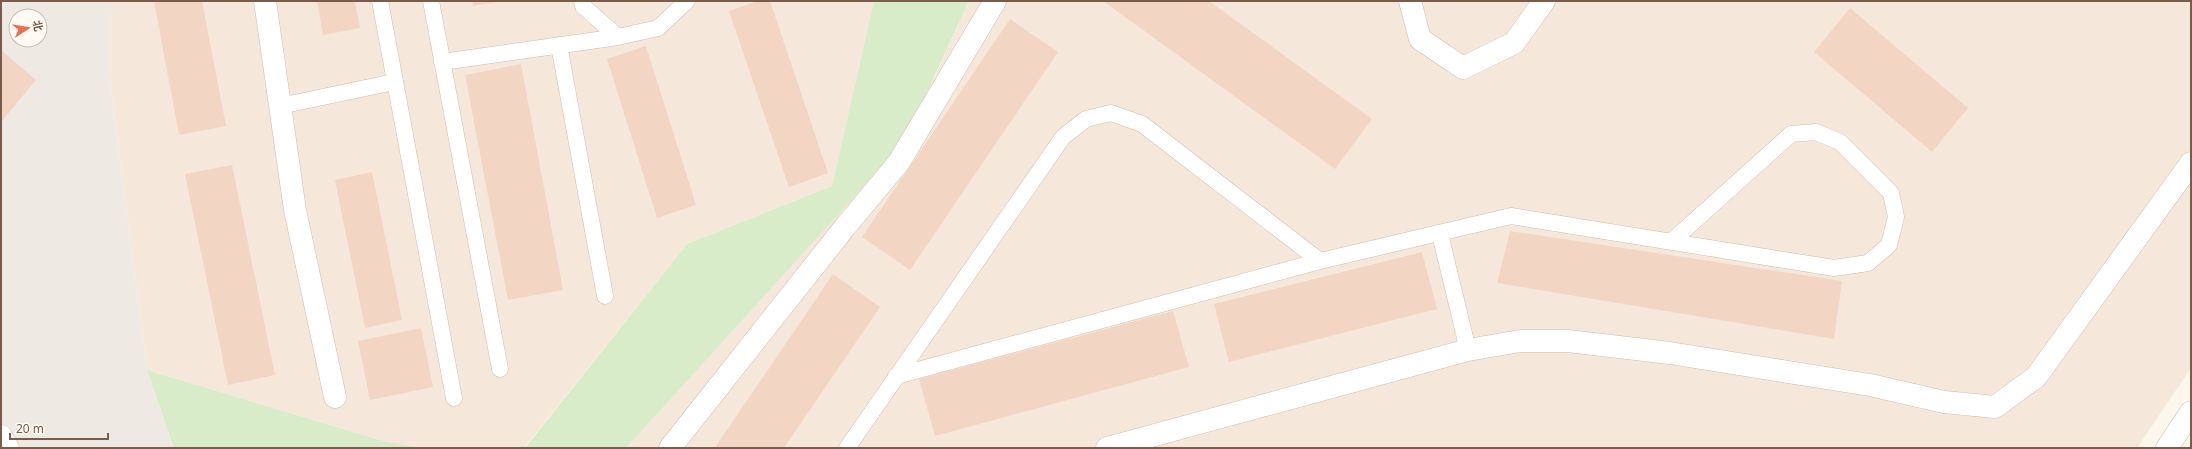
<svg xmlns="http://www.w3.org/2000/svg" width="2192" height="449" font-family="'Noto Sans','Noto Sans SC',sans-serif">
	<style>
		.residential { fill: #f5e8da }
		.industrial { fill: #efe9e4; fill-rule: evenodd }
		.green { fill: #d8ecc9 }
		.building { fill: #f3d5c3 }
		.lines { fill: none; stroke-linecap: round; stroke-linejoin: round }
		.lane-casing { stroke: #d1beb0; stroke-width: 17 }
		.street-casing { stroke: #d1beb0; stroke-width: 23 }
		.secondary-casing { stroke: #d6c0b0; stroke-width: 23 }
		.lane { stroke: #fff; stroke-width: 16 }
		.street { stroke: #fff; stroke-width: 22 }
		.secondary { stroke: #fff; stroke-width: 22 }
	</style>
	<rect width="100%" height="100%" fill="#fdf6ec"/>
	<path class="residential" d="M111 1H874L832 186 687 244 524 448H422L383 441 147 370 110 80Z
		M969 1H2191V368L2137 448H626L935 76Z"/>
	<path class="industrial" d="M1 1H111L110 80 147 370 174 448H1ZM16 16H40V40H16Z"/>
	<path class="green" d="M874 1H969L904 142 626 448H525L687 244 832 186Z
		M147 370 383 441 422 448H174Z"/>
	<path class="building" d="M154 1H202L226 126 179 135Z
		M317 1H355L360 28 323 35Z
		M472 1H496V2L473 6Z
		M758 1H770L828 173 789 187 729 11Z
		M1103 1H1209L1372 119 1335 169Z
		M1850 8 1968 108 1932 152 1814 52Z
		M1010 19 1058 52 910 270 862 237Z
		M646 46 696 205 657 218 607 59Z
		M1 50 36 80 1 122Z
		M521 64 563 290 508 300 465 75Z
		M232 165 275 375 228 385 185 174Z
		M372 172 402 320 365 328 335 180Z
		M1510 231 1842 281 1834 339 1497 283Z
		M1422 252 1437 309 1229 362 1214 304Z
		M833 274 880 307 784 448H719L716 446Z
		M1173 311 1189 367 935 436 919 379Z
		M421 328 433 387 370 400 358 341Z"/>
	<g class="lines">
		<defs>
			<path id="lane" d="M380 1 454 398
				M431 1 500 369
				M582 1 583 6 618 37 658 28 687 1
				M559 45 605 296
				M442 62 618 37
				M280 106 394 82
				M1440 234 1468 350
				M896 376 1320 261 1511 216 1834 268 1868 263 1889 245 1896 217 1891 193 1840 142 1816 132 1791 134 1672 241
				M847 448 1063 137 1086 119 1111 113 1142 124 1320 261"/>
			<path id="street" d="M265 1 295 210 335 397
				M1410 1 1420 39 1463 68 1514 43 1544 1
				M1 436 8 448
				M670 448 845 227 899 162 995 1
				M1107 448 1468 350 1520 341H1568L1670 353 1870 385 1944 402 1995 407 2036 377 2191 163"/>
			<path id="secondary" d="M2167 448 2191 412"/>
		</defs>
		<use href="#lane" class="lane-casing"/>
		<use href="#street" class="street-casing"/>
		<use href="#secondary" class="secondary-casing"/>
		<use href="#lane" class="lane"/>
		<use href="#street" class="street"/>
		<use href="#secondary" class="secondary"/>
	</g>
	<rect width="2192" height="449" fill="none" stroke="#7a5c4d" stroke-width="4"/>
	<g transform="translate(28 28) rotate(78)"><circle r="19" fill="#fffaf3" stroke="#cabbb1"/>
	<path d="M0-3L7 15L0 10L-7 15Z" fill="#e76f51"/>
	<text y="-6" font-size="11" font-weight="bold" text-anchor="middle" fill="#7a5c4d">北</text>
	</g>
	<path d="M10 433v6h98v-6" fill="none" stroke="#7a5c4d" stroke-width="2"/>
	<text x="16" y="433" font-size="12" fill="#7a5c4d" stroke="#fffaf3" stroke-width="3" paint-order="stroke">20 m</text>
</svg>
